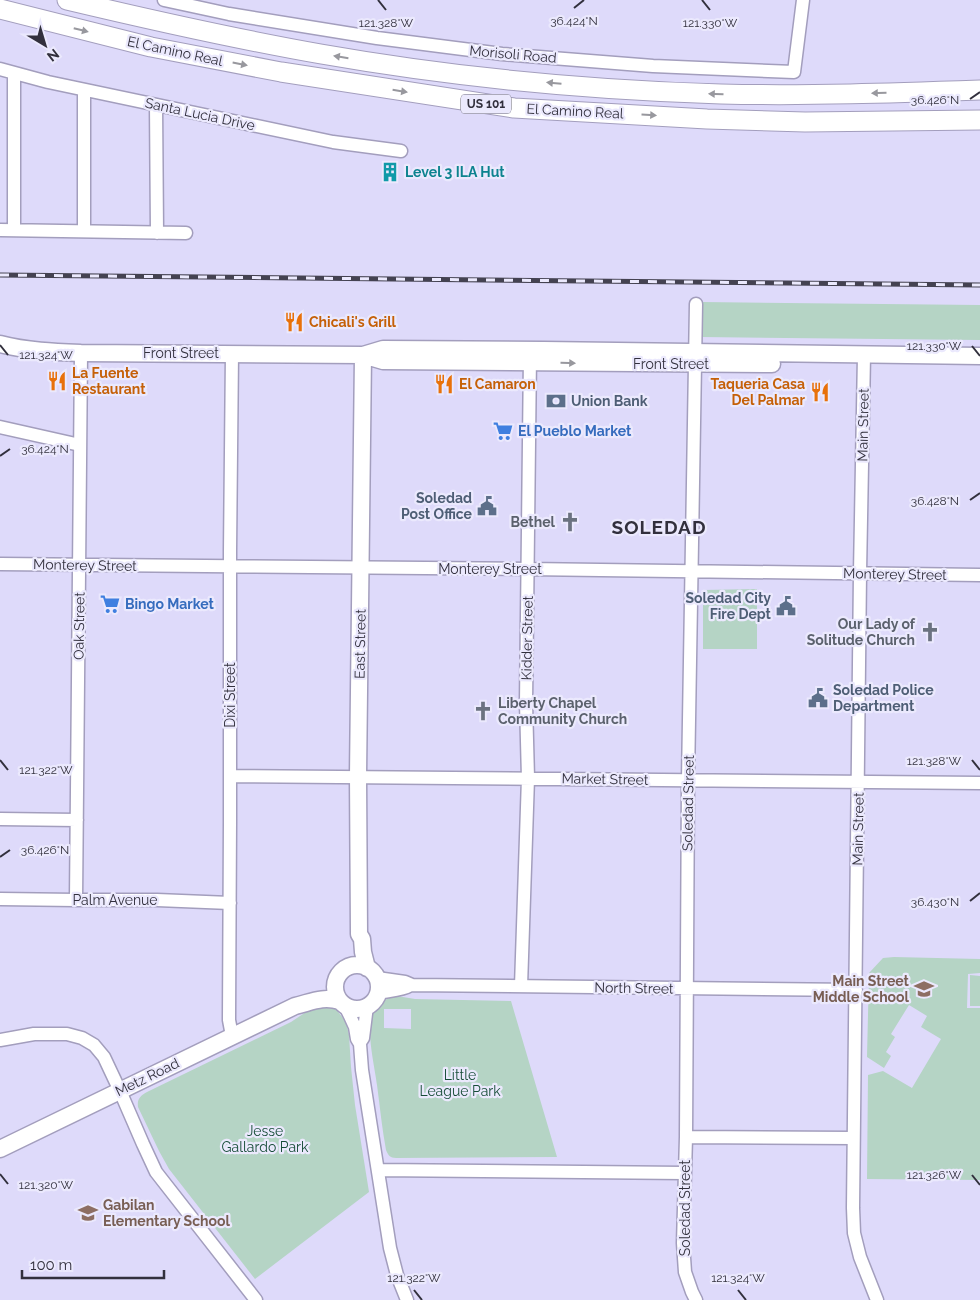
<svg xmlns="http://www.w3.org/2000/svg" width="980" height="1300" font-family="Raleway,sans-serif">
	<style>
		.green { fill: #b5d4c5; fill-rule: evenodd }
		.lines { fill: none; stroke-linecap: round; stroke-linejoin: round }
		.minor-casing { stroke: #a39ebd; stroke-width: 15 }
		.major-casing { stroke: #a39ebd; stroke-width: 19 }
		.highway-casing { stroke: #a39ebd; stroke-width: 21 }
		.minor { stroke: #fff; stroke-width: 12 }
		.major { stroke: #fff; stroke-width: 16 }
		.highway { stroke: #fff; stroke-width: 19 }
		.rail-casing { stroke: #444251; stroke-width: 5 }
		.rail { stroke: #ebe9fd; stroke-width: 3; stroke-dasharray: 9; stroke-linecap: butt }
		.oneway { fill: #98989e }
		.ticks { fill: none; stroke: #32303d; stroke-width: 2 }
		.labels { text-anchor: middle; stroke-width: 4.5; stroke-linejoin: round; paint-order: stroke }
		.shield { fill: #ebe9fd; stroke: #6a6877; stroke-width: 1 }
		.shield-label { font-size: 12px; font-weight: bold; fill: #32303d }
		.street-label { font-size: 14px; fill: #32303d; stroke: #ebe9fd }
		.culture-label { font-size: 14px; font-weight: bold; fill: #0d838f; stroke: #ebe9fd; text-anchor: start }
		.food-label { font-size: 14px; font-weight: bold; fill: #c56008; stroke: #ebe9fd; text-anchor: start }
		.service-label { font-size: 14px; font-weight: bold; fill: #4e5e75; stroke: #ebe9fd; text-anchor: start }
		.shop-label { font-size: 14px; font-weight: bold; fill: #366cbe; stroke: #ebe9fd; text-anchor: start }
		.worship-label { font-size: 14px; font-weight: bold; fill: #5b616d; stroke: #ebe9fd; text-anchor: end }
		.education-label { font-size: 14px; font-weight: bold; fill: #785e54; stroke: #ebe9fd; text-anchor: end }
		.park-label { font-size: 14px; fill: #174d38; stroke: #ebe9fd }
		.district-label { font-size: 19px; font-weight: bold; letter-spacing: 1px; fill: #32303d; stroke: #ebe9fd }
		.ticks-label { font-size: 12px; text-anchor: middle; fill: #32303d; stroke: #ebe9fd; stroke-width: 4.5; stroke-linejoin: round; paint-order: stroke }
	</style>
	<rect width="100%" height="100%" fill="#dedafa"/>
	<path class="green" d="M702 302 980 305V340L701 337Z
		M757 589V649H703V590Z
		M894 957 980 959V973L968 974 967 1008H980V1180L867 1179 868 1075 883 1071 912 1088 941 1039 921 1027 927 1016 909 1005 891 1034 895 1037 886 1052 891 1056 884 1068 867 1057 869 973 883 958Z
		M970 975 980 976V1006H970Z
		M397 996 415 999 511 1001 557 1157 396 1158C390 1158 388 1155 386 1150 382 1129 380 1107 377 1085 375 1069 367 1034 371 1020 375 1006 383 998 397 996ZM384 1009H411V1029L384 1028Z
		M319 1007 336 1009 346 1022 349 1035 351 1067 355 1105 369 1192 255 1279 169 1169 159 1151 138 1107C137 1099 140 1096 147 1092L291 1022 312 1008Z"/>
	<g class="lines">
		<defs>
			<path id="minor" d="M164 0 229 14 377 38 502 54 653 66 794 72 803 0
				M0 69 48 82 333 142 401 151
				M84 90V231
				M156 105 157 233
				M0 230 186 233
				M14 230V73
				M864 355 860 573 853 1208 854 1233 860 1257 877 1300
				M0 427 80 445
				M0 564 528 569 980 575
				M230 776 980 783
				M0 819 77 820
				M0 899 76 900H157L230 903
				M76 900 81 353
				M377 978 405 982 412 985 856 990
				M521 986 528 778 526 703 530 355
				M378 993C387 991 403 990 409 986
				M345 1006 350 1016 355 1027 357 1039 360 1044 362 1070 390 1248 397 1275 407 1300
				M232 1036 229 1020 230 822V551L232 353
				M0 1040 34 1034H67L82 1038 94 1045 104 1057 120 1091 143 1144 156 1172 256 1300
				M361 1041 363 1038 367 1006
				M686 1137 853 1138
				M378 1170 684 1173
				M696 1300 692 1292 685 1272 683 1243 686 1137 688 780 696 304"/>
			<path id="major" d="M0 344C27 351 54 352 81 353L363 355 383 349 544 350 980 356
				M363 355 383 361 772 364
				M363 355 358 776 359 934 362 939 363 952 367 968
				M335 987a22 22 0 1 1 44 0a22 22 0 1 1-44 0Z
				M0 1149 295 1006C312 1002 322 996 340 1001"/>
			<path id="highway" d="M67 0C151 20 236 39 321 54 452 77 587 90 721 94 807 96 894 93 980 90
				M0 9 151 47 281 72 514 108 707 119 805 122 980 120"/>
		</defs>
		<use href="#minor" class="minor-casing"/>
		<use href="#major" class="major-casing"/>
		<use href="#highway" class="highway-casing"/>
		<use href="#minor" class="minor"/>
		<use href="#major" class="major"/>
		<use href="#highway" class="highway"/>
		<defs>
			<path id="rail" d="M0 275 980 285"/>
		</defs>
		<use href="#rail" class="rail-casing"/>
		<use href="#rail" class="rail"/>
	</g>
	<defs><path id="oneway-solid" d="M-6-.8H1V-3.2L6.5 0L1 3.2V.8H-6Z" transform="scale(1.25)"/></defs>
	<g class="oneway">
		<use href="#oneway-solid" transform="translate(81 30) rotate(14)"/>
		<use href="#oneway-solid" transform="translate(341 57) rotate(-171)"/>
		<use href="#oneway-solid" transform="translate(240 64) rotate(11)"/>
		<use href="#oneway-solid" transform="translate(554 83) rotate(-175)"/>
		<use href="#oneway-solid" transform="translate(400 91) rotate(9)"/>
		<use href="#oneway-solid" transform="translate(879 93) rotate(179)"/>
		<use href="#oneway-solid" transform="translate(716 94) rotate(-178)"/>
		<use href="#oneway-solid" transform="translate(649 115) rotate(3)"/>
		<use href="#oneway-solid" transform="translate(568 363) rotate(2)"/>
	</g>
	<path class="ticks" d="M378 0 386 10M702 0 710 10M574 8 584 0M970 99 980 92M0 345 8 355M972 346 980 356M0 456 10 449M970 500 980 493M0 760 8 770M972 760 980 770M0 857 10 850M970 901 980 893M0 1174 8 1184M972 1175 980 1185M414 1290 422 1300M738 1290 746 1300"/>
	<defs>
		<symbol id="building-bare" viewBox="-9 -9 18 18"><path d="M-4-6H4V6H1V3H-1V6H-4ZM-2.5-4.3h1.7v1.8h-1.7ZM.8-4.3h1.7v1.8H.8ZM-2.5-1h1.7V.8h-1.7ZM.8-1h1.7V.8H.8Z" fill="#0f9aa8" stroke="#ebe9fd" stroke-width="2.5" paint-order="stroke"/></symbol>
		<symbol id="restaurant-bare" viewBox="-9 -9 18 18"><path d="M-5-6h1v4h1v-4h1v4h1v-4h1v5L-1.5 .5V6h-2V.5L-5-1ZM5-6V6H3V1.5H1.5Q1.5-4 5-6Z" fill="#e8710a" stroke="#ebe9fd" stroke-width="2.5" paint-order="stroke"/></symbol>
		<symbol id="bank-bare" viewBox="-9 -9 18 18"><path d="M-6-4H6V4H-6ZM0-2.3a2.3 2.3 0 1 0 0 4.6a2.3 2.3 0 1 0 0-4.6Z" fill="#5c6f8a" stroke="#ebe9fd" stroke-width="2.5" paint-order="stroke"/></symbol>
		<symbol id="supermarket-bare" viewBox="-9 -9 18 18"><path d="M-6-5.5h2.5l.6 2H6L4.5 2H-2.5L-4.4-4H-6ZM-1.5 3.2a1.3 1.3 0 1 0 .1 0ZM3 3.2a1.3 1.3 0 1 0 .1 0Z" fill="#3f7fe0" stroke="#ebe9fd" stroke-width="2.5" paint-order="stroke"/></symbol>
		<symbol id="civic-bare" viewBox="-9 -9 18 18"><path d="M-.6-6.5H3V-4.5H.6V-3L4-1V1h2V6H-6V1h2V-1L-.6-3ZM-1.2 2.5V6h2.4V2.5Z" fill="#5c6f8a" stroke="#ebe9fd" stroke-width="2.5" paint-order="stroke"/></symbol>
		<symbol id="church-bare" viewBox="-9 -9 18 18"><path d="M-1.2-6h2.4v3.5h3.3v2.4h-3.3V6h-2.4V-.1h-3.3v-2.4h3.3Z" fill="#6b7280" stroke="#ebe9fd" stroke-width="2.5" paint-order="stroke"/></symbol>
		<symbol id="school-bare" viewBox="-9 -9 18 18"><path d="M0-5L7-2L0 1L-7-2ZM-4 1L0 2.5L4 1V4Q0 6-4 4Z" fill="#8d6e63" stroke="#ebe9fd" stroke-width="2.5" paint-order="stroke"/></symbol>
	</defs>
	<g fill-rule="evenodd">
		<use href="#building-bare" x="376" y="158" width="28" height="28"/>
		<use href="#restaurant-bare" x="280" y="308" width="28" height="28"/>
		<use href="#restaurant-bare" x="43" y="367" width="28" height="28"/>
		<use href="#restaurant-bare" x="430" y="370" width="28" height="28"/>
		<use href="#restaurant-bare" x="806" y="378" width="28" height="28"/>
		<use href="#bank-bare" x="542" y="387" width="28" height="28"/>
		<use href="#supermarket-bare" x="489" y="417" width="28" height="28"/>
		<use href="#civic-bare" x="473" y="492" width="28" height="28"/>
		<use href="#church-bare" x="556" y="508" width="28" height="28"/>
		<use href="#supermarket-bare" x="96" y="590" width="28" height="28"/>
		<use href="#civic-bare" x="772" y="592" width="28" height="28"/>
		<use href="#church-bare" x="916" y="618" width="28" height="28"/>
		<use href="#civic-bare" x="804" y="684" width="28" height="28"/>
		<use href="#church-bare" x="469" y="697" width="28" height="28"/>
		<use href="#school-bare" x="910" y="975" width="28" height="28"/>
		<use href="#school-bare" x="74" y="1199" width="28" height="28"/>
	</g>
	<g class="labels">
		<rect class="shield" x="461" y="94.5" width="50" height="19" rx="4"/>
		<g class="shield-label">
			<text x="486" y="108">US 101</text>
		</g>
		<g class="street-label">
			<text transform="translate(175 51) rotate(12)" y="5">El Camino Real</text>
			<text transform="translate(513 54) rotate(5)" y="5">Morisoli Road</text>
			<text transform="translate(575 111) rotate(3)" y="5">El Camino Real</text>
			<text transform="translate(200 114) rotate(12)" y="5">Santa Lucia Drive</text>
			<text x="181" y="358">Front Street</text>
			<text x="671" y="369">Front Street</text>
			<text transform="translate(863 425) rotate(-89)" y="5">Main Street</text>
			<text transform="translate(85 565) rotate(1)" y="5">Monterey Street</text>
			<text x="490" y="574">Monterey Street</text>
			<text transform="translate(895 574) rotate(1)" y="5">Monterey Street</text>
			<text transform="translate(79 626) rotate(-89)" y="5">Oak Street</text>
			<text transform="translate(527 638) rotate(-89)" y="5">Kidder Street</text>
			<text transform="translate(360 644) rotate(-89)" y="5">East Street</text>
			<text transform="translate(230 695) rotate(-90)" y="5">Dixi Street</text>
			<text transform="translate(605 779) rotate(1)" y="5">Market Street</text>
			<text transform="translate(688 803) rotate(-89)" y="5">Soledad Street</text>
			<text transform="translate(858 829) rotate(-89)" y="5">Main Street</text>
			<text x="115" y="905">Palm Avenue</text>
			<text transform="translate(634 988) rotate(1)" y="5">North Street</text>
			<text transform="translate(147 1077) rotate(-26)" y="5">Metz Road</text>
			<text transform="translate(685 1208) rotate(-90)" y="5">Soledad Street</text>
		</g>
		<g class="culture-label">
			<text x="405" y="177">Level 3 ILA Hut</text>
		</g>
		<g class="food-label">
			<text x="309" y="327">Chicali's Grill</text>
			<text x="72" y="378">La Fuente<tspan x="72" dy="16">Restaurant</tspan></text>
			<text x="459" y="389">El Camaron</text>
			<text x="805" y="389" text-anchor="end">Taqueria Casa<tspan x="805" dy="16">Del Palmar</tspan></text>
		</g>
		<g class="service-label">
			<text x="571" y="406">Union Bank</text>
			<text x="472" y="503" text-anchor="end">Soledad<tspan x="472" dy="16">Post Office</tspan></text>
			<text x="771" y="603" text-anchor="end">Soledad City<tspan x="771" dy="16">Fire Dept</tspan></text>
			<text x="833" y="695">Soledad Police<tspan x="833" dy="16">Department</tspan></text>
		</g>
		<g class="shop-label">
			<text x="518" y="436">El Pueblo Market</text>
			<text x="125" y="609">Bingo Market</text>
		</g>
		<g class="worship-label">
			<text x="555" y="527">Bethel</text>
			<text x="915" y="629">Our Lady of<tspan x="915" dy="16">Solitude Church</tspan></text>
			<text x="498" y="708" text-anchor="start">Liberty Chapel<tspan x="498" dy="16">Community Church</tspan></text>
		</g>
		<g class="education-label">
			<text x="909" y="986">Main Street<tspan x="909" dy="16">Middle School</tspan></text>
			<text x="103" y="1210" text-anchor="start">Gabilan<tspan x="103" dy="16">Elementary School</tspan></text>
		</g>
		<g class="park-label">
			<text x="460" y="1080">Little<tspan x="460" dy="16">League Park</tspan></text>
			<text x="265" y="1136">Jesse<tspan x="265" dy="16">Gallardo Park</tspan></text>
		</g>
		<g class="district-label">
			<text x="659" y="534">SOLEDAD</text>
		</g>
	</g>
	<g class="ticks-label">
		<text x="574" y="25">36.424°N</text>
		<text x="386" y="27">121.328°W</text>
		<text x="710" y="27">121.330°W</text>
		<text x="935" y="104">36.426°N</text>
		<text x="934" y="350">121.330°W</text>
		<text x="46" y="359">121.324°W</text>
		<text x="45" y="453">36.424°N</text>
		<text x="935" y="505">36.428°N</text>
		<text x="934" y="765">121.328°W</text>
		<text x="46" y="774">121.322°W</text>
		<text x="45" y="854">36.426°N</text>
		<text x="935" y="906">36.430°N</text>
		<text x="934" y="1179">121.326°W</text>
		<text x="46" y="1189">121.320°W</text>
		<text x="414" y="1282">121.322°W</text>
		<text x="738" y="1282">121.324°W</text>
	</g>
	<g transform="translate(45 45) rotate(142)" stroke="#ebe9fd" stroke-width="4" paint-order="stroke">
	<path d="M0-4L9 19L0 12L-9 19Z" fill="#32303d"/>
	<text y="-8" font-size="14" font-weight="bold" text-anchor="middle" fill="#32303d">N</text>
	</g>
	<path d="M22 1270v8h142v-8" fill="none" stroke="#32303d" stroke-width="2.5"/>
	<text x="30" y="1270" font-size="15" fill="#32303d" stroke="#ebe9fd" stroke-width="4" paint-order="stroke">100 m</text>
</svg>
